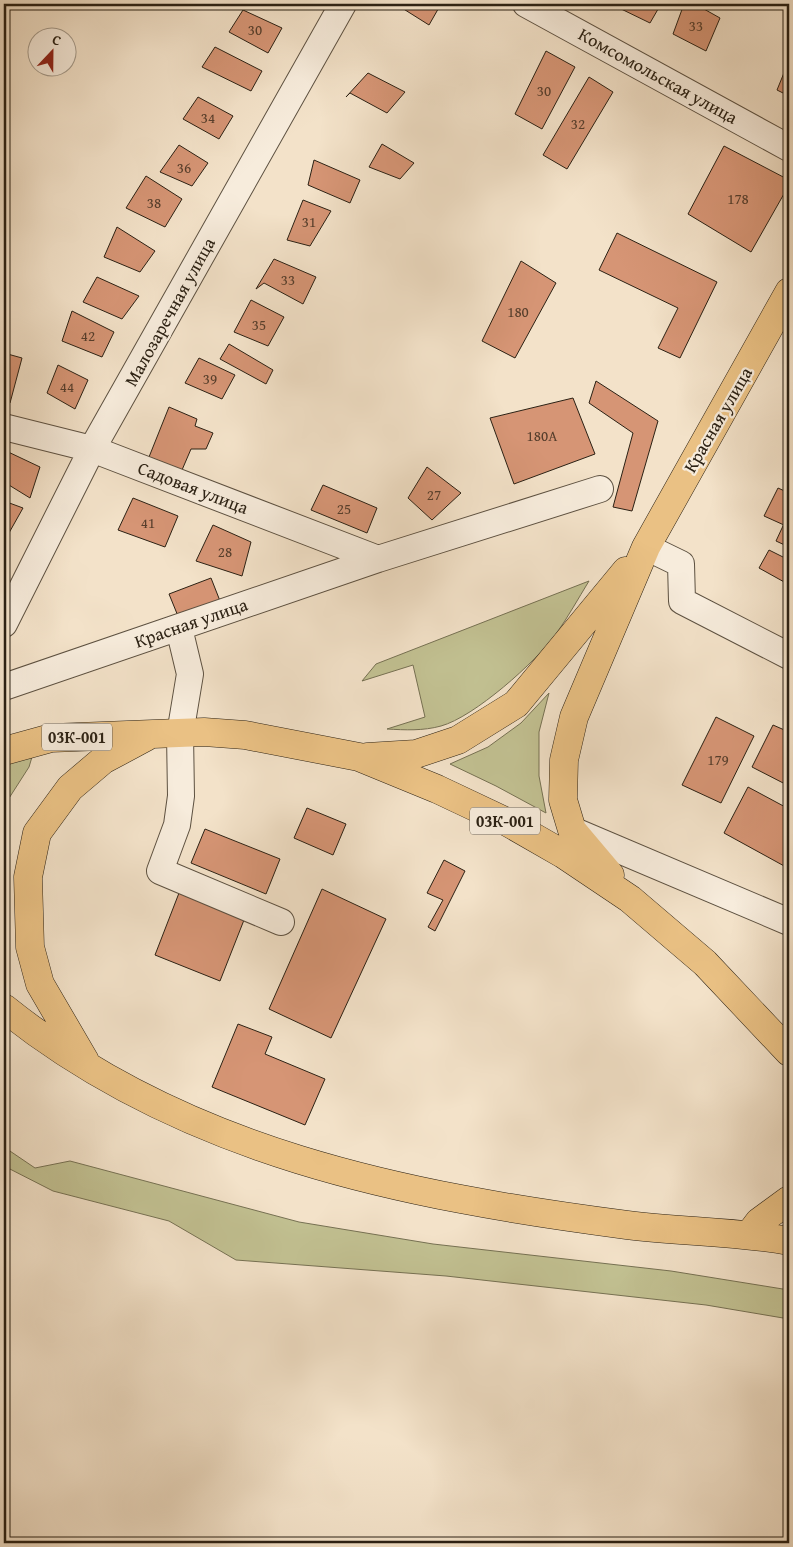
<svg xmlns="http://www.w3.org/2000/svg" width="793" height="1547" font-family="'Gentium Book Plus',serif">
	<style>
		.green { fill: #c2c192; stroke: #767153 }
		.building { fill: #d69575; stroke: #2b2114 }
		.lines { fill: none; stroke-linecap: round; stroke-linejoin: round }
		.minor-casing { stroke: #5d5141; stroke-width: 28 }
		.major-casing { stroke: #2b2114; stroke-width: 29 }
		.minor { stroke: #f7ecdc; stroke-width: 26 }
		.major { stroke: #eac184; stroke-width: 28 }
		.labels { text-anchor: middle; stroke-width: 4.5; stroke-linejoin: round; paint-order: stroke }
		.number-label { font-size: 15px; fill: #563e2c }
		.shield { fill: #f7ecdc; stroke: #685e50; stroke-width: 1 }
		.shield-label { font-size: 16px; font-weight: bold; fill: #2b2114 }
		.street-label { font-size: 18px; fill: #2b2114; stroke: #f7ecdc }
	</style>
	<rect width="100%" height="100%" fill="#f3e2c9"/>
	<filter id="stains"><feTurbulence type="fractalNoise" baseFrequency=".004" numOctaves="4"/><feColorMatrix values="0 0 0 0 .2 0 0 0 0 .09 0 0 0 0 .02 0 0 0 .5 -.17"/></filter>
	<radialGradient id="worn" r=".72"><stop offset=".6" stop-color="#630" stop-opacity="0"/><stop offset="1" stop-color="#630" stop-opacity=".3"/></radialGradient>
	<path class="green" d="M589 581C578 599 568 617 556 634 536 662 474 717 441 726 423 731 405 730 387 729L425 717 413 665 362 681 376 664Z
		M549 693 539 732V776L546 813 496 786 450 764 488 747 521 723Z
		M32 757 29 767 4 806V759Z
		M4 1147 35 1168 70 1161 299 1222 433 1244 671 1271 789 1290V1319L706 1305 446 1276 236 1260 169 1221 53 1191 4 1166Z"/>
	<path class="building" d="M404 4H441L429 25 402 8Z
		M616 4H661L650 23 615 6Z
		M684 4H695L720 18 706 51 673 34Z
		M243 10 282 28 268 53 229 32Z
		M215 47 262 71 251 91 202 67Z
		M546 51 575 67 542 129 515 114Z
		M788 63 789 64V96L777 90Z
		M368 73 405 92 387 113 350 93 346 97Z
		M589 77 613 92 567 169 543 155Z
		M198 97 233 116 219 139 183 119Z
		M382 144 414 163 400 179 369 167Z
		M179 145 208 163 192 186 160 172Z
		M724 146 789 180V185L751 252 688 214Z
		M314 160 360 180 350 203 308 185Z
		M146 176 182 199 165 227 126 208Z
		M303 200 331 211 310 246 287 240Z
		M117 227 155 251 140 272 104 257Z
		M617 233 717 282 680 358 658 348 678 308 599 270Z
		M274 259 316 277 303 304 264 283 256 289Z
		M521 261 556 283 515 358 482 341Z
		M97 277 139 296 122 319 83 302Z
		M251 300 284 317 268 346 234 332Z
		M72 311 114 332 102 357 62 341Z
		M229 344 273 370 266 384 220 359Z
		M4 353 22 358 10 403 4 401Z
		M199 358 235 375 222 399 185 383Z
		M58 365 88 380 75 409 47 393Z
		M596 381 658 421 632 511 613 507 633 433 589 403Z
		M573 398 595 454 514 484 490 418Z
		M169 407 197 419 195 426 213 433 206 449H191L182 470 149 457Z
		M4 450 40 467 30 498 4 482Z
		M427 467 461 493 432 520 408 498Z
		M323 485 377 508 367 533 311 510Z
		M778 488 789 493V513L784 525 764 516Z
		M133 498 178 516 165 547 118 530Z
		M4 501 23 508 5 540H4Z
		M789 513V547L776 541Z
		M213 525 251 542 242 576 196 561Z
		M769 550 789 560V576L786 583 759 568Z
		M211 578 222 606 180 621 169 594Z
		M716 717 754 736 721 803 682 785Z
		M773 725 789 732V786L752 767Z
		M748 787 789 809V861L786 867 724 833Z
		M307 808 346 824 333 855 294 838Z
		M205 829 280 859 266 894 191 863Z
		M444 860 465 871 435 931 428 927 443 900 427 893Z
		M322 889 386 919 331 1038 269 1009Z
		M179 893 244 920 220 981 155 955Z
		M238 1024 272 1037 265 1054 325 1079 305 1125 212 1087Z"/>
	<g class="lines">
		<defs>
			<path id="minor" d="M526 4 789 148
				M4 427 92 449 378 559
				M646 547 681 564 682 601 789 656
				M4 624 92 449 343 4
				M179 628 190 674 180 734 181 796 177 825 160 871 281 922
				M4 687 378 559 600 489
				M572 830 789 922"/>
			<path id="major" d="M4 751 51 738 204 732 245 735 359 757 437 789 509 823 563 854 630 899 705 963 789 1052
				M367 757 416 754 458 740 516 704 626 571
				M610 875 572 830 563 800 564 760 574 717 646 547 789 292
				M4 1008C183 1152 404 1196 627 1225 681 1232 735 1231 789 1241
				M85 1061 40 984 30 947 28 877 37 833 70 788 103 760 146 737
				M750 1234 759 1222 789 1200"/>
		</defs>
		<use href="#minor" class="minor-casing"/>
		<use href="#major" class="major-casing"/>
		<use href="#minor" class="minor"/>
		<use href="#major" class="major"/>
	</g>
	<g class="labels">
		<g class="number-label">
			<text x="696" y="31">33</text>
			<text x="255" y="35">30</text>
			<text x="544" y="96">30</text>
			<text x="208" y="123">34</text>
			<text x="578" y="129">32</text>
			<text x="184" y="173">36</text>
			<text x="738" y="204">178</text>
			<text x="154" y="208">38</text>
			<text x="309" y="227">31</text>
			<text x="288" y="285">33</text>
			<text x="518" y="317">180</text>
			<text x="259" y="330">35</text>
			<text x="88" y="341">42</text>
			<text x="210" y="384">39</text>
			<text x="67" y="392">44</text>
			<text x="542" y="441">180А</text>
			<text x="434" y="500">27</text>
			<text x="344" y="514">25</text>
			<text x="148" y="528">41</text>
			<text x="225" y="557">28</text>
			<text x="718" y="765">179</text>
		</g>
		<g class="shield">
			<rect x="42" y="723.5" width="70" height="27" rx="4"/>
			<rect x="470" y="807.5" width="70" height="27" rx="4"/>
		</g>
		<g class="shield-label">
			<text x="77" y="743">03К-001</text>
			<text x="505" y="827">03К-001</text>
		</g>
		<g class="street-label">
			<text transform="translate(658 76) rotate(29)" y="6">Комсомольская улица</text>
			<text transform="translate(170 312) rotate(-61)" y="6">Малозаречная улица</text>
			<text transform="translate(718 420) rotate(-60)" y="6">Красная улица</text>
			<text transform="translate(193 488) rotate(21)" y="6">Садовая улица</text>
			<text transform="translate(191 623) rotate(-19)" y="6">Красная улица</text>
		</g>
	</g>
	<rect width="793" height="1547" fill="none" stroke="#f3e2c9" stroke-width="20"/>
	<rect x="5" y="5" width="783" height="1537" fill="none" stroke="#2b2114" stroke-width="2.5"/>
	<rect x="10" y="10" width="773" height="1527" fill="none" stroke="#2b2114"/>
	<g transform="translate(52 52) rotate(22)"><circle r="24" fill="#f7ecdc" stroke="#a59b8c"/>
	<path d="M0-4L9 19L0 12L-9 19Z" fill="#8f2418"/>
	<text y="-8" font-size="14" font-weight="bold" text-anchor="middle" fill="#2b2114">С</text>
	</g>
	<rect width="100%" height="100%" filter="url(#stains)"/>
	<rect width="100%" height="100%" fill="url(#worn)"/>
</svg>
